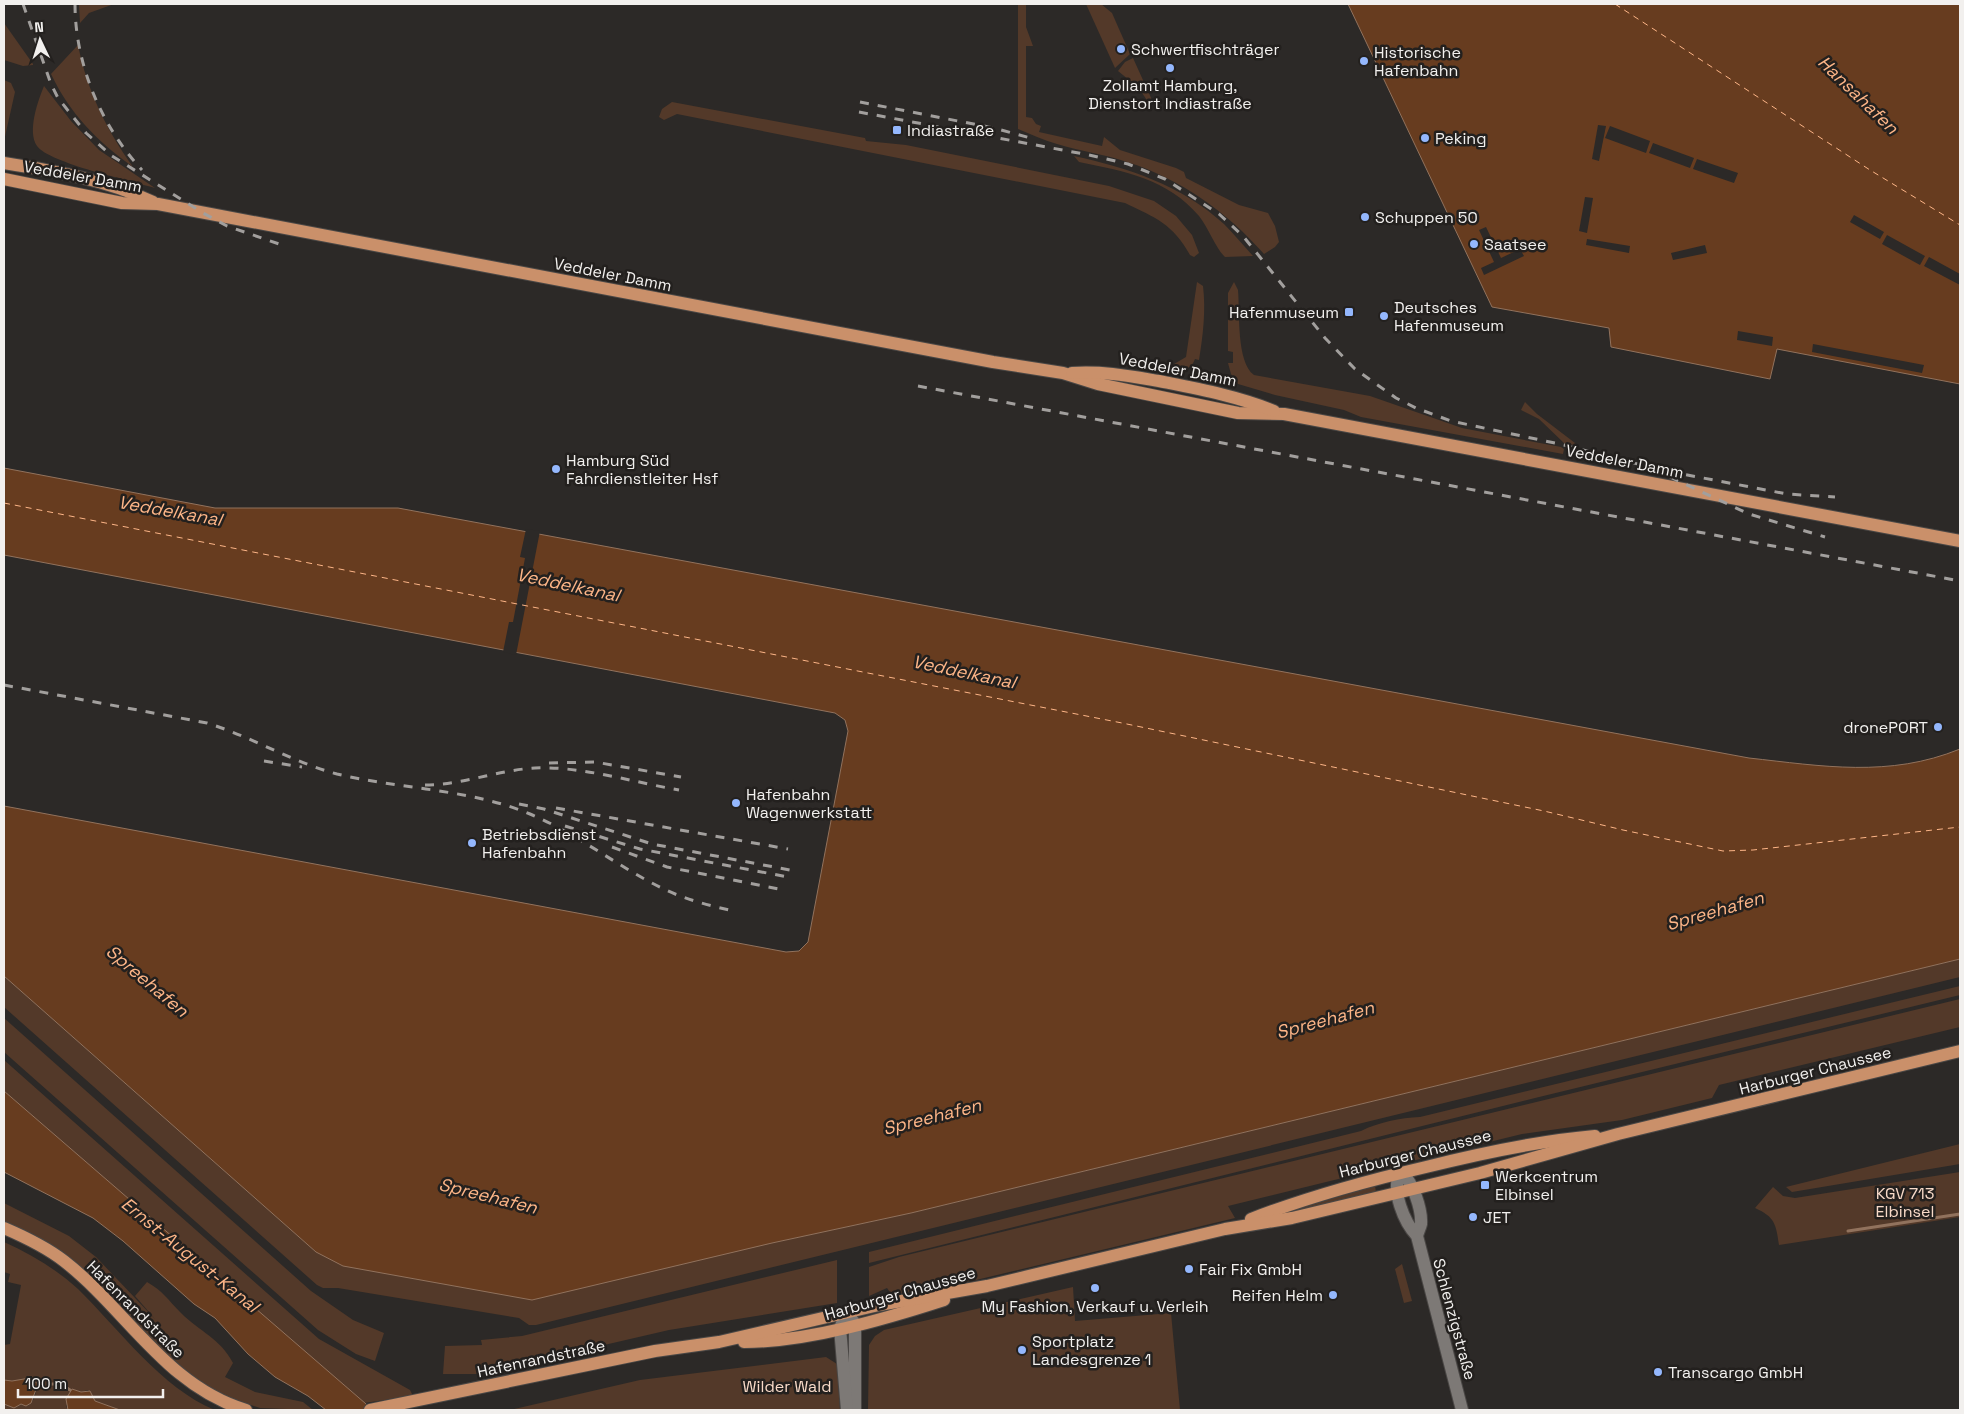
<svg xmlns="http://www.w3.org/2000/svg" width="1964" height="1414" font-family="'Space Grotesk',sans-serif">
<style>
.green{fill:#533929}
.water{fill:#673c1f;stroke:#91725d}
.pier{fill:#2c2927}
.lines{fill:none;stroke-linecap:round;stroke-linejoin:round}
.stream{stroke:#91725d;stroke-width:3}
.ferry{stroke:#fdb587;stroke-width:1;stroke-dasharray:6 5;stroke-linecap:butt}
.minor-casing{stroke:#4a4745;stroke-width:14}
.major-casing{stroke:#4a4745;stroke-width:14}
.minor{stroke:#7d7976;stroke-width:12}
.major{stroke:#ca906a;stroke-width:12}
.rail{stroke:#a29f9d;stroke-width:3;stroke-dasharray:9 9;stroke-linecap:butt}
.poi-dot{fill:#94b7fd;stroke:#23201e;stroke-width:2}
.labels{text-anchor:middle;stroke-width:5;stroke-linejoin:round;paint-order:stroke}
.poi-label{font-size:16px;fill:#f2f0ee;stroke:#23201e;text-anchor:start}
.street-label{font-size:16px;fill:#f2f0ee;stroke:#23201e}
.park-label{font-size:16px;fill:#f8dac8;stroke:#23201e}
.water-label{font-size:18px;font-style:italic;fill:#fdb587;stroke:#23201e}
</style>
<rect width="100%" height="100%" fill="#2c2927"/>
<g class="green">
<polygon points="79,4 114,4 89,13 80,23"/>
<path d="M 1018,4 L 1026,4 L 1026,27 L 1033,46 L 1026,46 L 1026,117 L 1032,118 L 1036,124 L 1041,126 L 1039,132 L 1102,146 L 1104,137 L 1120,150 L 1176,168 L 1184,172 L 1186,178 L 1239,205 L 1268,213 L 1275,226 L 1279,242 L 1275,247 L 1264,254 C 1227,212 1181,179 1127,162 C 1104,154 1080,151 1057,144 C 1043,140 1031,134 1018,129 Z"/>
<polygon points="1086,4 1101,4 1112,13 1130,54 1115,68"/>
<polygon points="4,23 33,64 33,65 23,66 4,60"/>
<path d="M 78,45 C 87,90 106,129 133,167 C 97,141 70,114 51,74 Z"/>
<polygon points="1133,58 1152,100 1148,102 1139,88 1118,71 1125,62"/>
<polygon points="4,80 11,83 15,92 4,141"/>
<path d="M 44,86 L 71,121 L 99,150 L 155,188 C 132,181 49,163 37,146 C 27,131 38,101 44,86 Z"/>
<path d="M 672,102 L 865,138 L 866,141 L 906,145 L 1109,186 L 1154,201 L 1176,216 L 1192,235 L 1199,253 L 1194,257 L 1190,255 C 1173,224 1156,218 1125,203 L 677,114 L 664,120 L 659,117 L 662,109 Z"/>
<path d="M 1074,156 C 1129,168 1181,185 1224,224 C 1234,234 1243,245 1253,256 L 1225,257 C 1216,249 1208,227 1199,216 C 1168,179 1124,171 1079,162 Z"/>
<path d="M 1197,282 L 1203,286 C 1206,311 1203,335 1199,360 L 1195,359 C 1189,376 1170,372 1155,370 L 1169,367 L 1186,357 Z"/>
<path d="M 1234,282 L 1238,290 C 1240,312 1236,362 1254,375 L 1370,396 L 1462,428 L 1561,447 L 1564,449 L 1563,454 L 1361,417 L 1344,410 L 1275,395 L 1238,384 L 1231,374 L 1228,363 L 1233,363 L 1233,352 L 1228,351 L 1228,293 Z"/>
<polygon points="1525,402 1537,414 1575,443 1576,445 1565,444 1539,419 1521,410"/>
<polygon points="1960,959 1960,977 536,1325 529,1325 519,1318 338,1288 323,1288 317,1285 4,1007 4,976 316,1252 772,1243 911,1213"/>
<path d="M 1960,986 L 1960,995 L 1535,1098 L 869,1263 L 869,1252 L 1361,1131 C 1379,1122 1400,1118 1420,1117 Z"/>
<polygon points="1960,999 1960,1027 1719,1085 1712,1098 1622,1120 1522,1134 1228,1206 1235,1218 976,1280 892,1295 887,1288 869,1296 869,1267 899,1257"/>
<polygon points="4,1018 311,1291 353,1320 384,1333 375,1361 356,1354 318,1330 4,1052"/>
<polygon points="4,1060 319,1339 410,1390 413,1396 364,1403 4,1091"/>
<polygon points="1960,1144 1960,1164 1792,1192 1786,1187"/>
<path d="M 1960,1172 L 1960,1217 L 1779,1245 C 1776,1224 1775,1217 1755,1208 L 1773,1187 L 1783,1196 L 1795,1198 Z"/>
<polygon points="1375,1186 1376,1192 1296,1212 1296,1209"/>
<path d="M 4,1203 L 69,1236 L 96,1257 L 155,1319 L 135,1296 L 147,1282 C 163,1291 168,1300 181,1313 C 200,1332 220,1338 233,1363 L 225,1377 L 255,1392 L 303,1402 L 313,1410 L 260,1408 L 222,1395 L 188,1374 L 46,1242 L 4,1221 Z"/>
<path d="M 4,1242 C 31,1254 56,1269 78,1289 C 119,1329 161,1388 215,1410 L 120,1410 L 95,1401 L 88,1390 L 81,1392 L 75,1390 L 66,1406 L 68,1410 L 4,1410 L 4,1403 L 14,1408 L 21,1404 L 27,1406 L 34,1399 L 38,1384 L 30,1378 L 12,1381 L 4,1380 L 4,1345 L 10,1344 L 21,1285 L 8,1282 L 10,1274 L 4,1272 Z"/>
<polygon points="837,1260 837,1303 669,1330 479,1374 443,1374 445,1346 482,1345 481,1340 522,1336"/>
<polygon points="1402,1264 1412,1301 1404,1303 1395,1269"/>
<polygon points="1073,1287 1075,1321 1171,1313 1180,1410 868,1410 869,1345 875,1336 884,1330"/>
<polygon points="826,1357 837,1364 840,1410 510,1410 640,1380"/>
</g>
<g class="water">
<polygon points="1348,4 1960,4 1960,384 1777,349 1770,379 1611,347 1609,328 1492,307"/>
<path d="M 4,468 L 215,508 L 398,508 L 1749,758 C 1822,766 1889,778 1960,749 L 1960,959 L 911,1213 L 772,1243 L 532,1300 L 343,1266 L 316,1252 L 4,976 L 4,806 L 786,952 L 799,951 L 808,942 L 848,731 L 845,720 L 835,713 L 4,555 Z"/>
<polygon points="4,1091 373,1410 326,1410 308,1396 275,1377 248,1354 215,1318 194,1304 123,1241 93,1218 4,1172"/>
<polygon points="30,1378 38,1384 31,1403 26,1406 21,1404 14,1408 4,1404 4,1380 12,1381"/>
<polygon points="72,1389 81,1392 90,1391 95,1401 120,1410 68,1410 66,1399"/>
</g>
<g class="pier">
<polygon points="1598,125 1606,126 1599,161 1592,159"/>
<polygon points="1610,126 1650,141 1646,153 1605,138"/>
<polygon points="1653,143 1694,158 1690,168 1649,153"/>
<polygon points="1697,159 1738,173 1734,183 1693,169"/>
<polygon points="1585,197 1593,198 1587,233 1579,231"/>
<polygon points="1854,215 1884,232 1880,239 1850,222"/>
<polygon points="1486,227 1501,258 1520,249 1524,256 1484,275 1481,268 1494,262 1479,230"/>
<polygon points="1887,235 1925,256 1920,265 1882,244"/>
<polygon points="1587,239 1630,246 1629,253 1586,245"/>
<polygon points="1705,245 1707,253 1673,260 1671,253"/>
<polygon points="1929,257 1960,274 1960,285 1924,266"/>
<polygon points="1738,331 1773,337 1772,346 1737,340"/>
<polygon points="1813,344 1924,365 1922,373 1812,352"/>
<polygon points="526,529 540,531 516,655 503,652 509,622 513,622 525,558 520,557"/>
</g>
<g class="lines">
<g class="stream">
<polyline points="1848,1231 1960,1214"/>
<polyline points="51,1384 61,1384 70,1390"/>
</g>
<g class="ferry">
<polyline points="1615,4 1870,170 1960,225"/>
<polyline points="4,503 1122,723 1544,811 1623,830 1723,851 1753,850 1960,827"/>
</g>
<g class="minor-casing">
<g id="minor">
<path d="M 1417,1236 C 1418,1232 1420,1228 1421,1224 C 1422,1211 1413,1179 1400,1173 C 1391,1191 1404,1222 1417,1236 L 1462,1410"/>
<polyline points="847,1312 855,1324 855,1410"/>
<polyline points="843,1321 840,1328 847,1410"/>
</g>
</g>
<g class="major-casing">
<g id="major">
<path d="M 4,163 C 55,171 107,180 153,202"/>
<polyline points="4,179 122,203 158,204 993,362 1063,373 1098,384 1238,413 1284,414 1960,541"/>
<path d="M 1072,373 C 1103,371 1129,376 1159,381 C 1199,389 1237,396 1274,411"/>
<path d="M 1251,1219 C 1308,1197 1366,1181 1426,1167 C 1482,1153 1537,1141 1595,1136"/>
<path d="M 4,1228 C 25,1237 46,1247 64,1261 C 127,1310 166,1386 246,1410"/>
<path d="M 744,1342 C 807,1342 885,1319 944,1300"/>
<polyline points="370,1410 655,1351 719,1342 879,1305 987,1286 1225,1229 1292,1218 1480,1173 1618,1134 1960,1051"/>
</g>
</g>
<use href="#minor" class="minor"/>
<use href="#major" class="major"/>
<g class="rail">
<polyline points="23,4 51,84 58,98 86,133 112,156 203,213 227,226 282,245"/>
<path d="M 75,4 C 75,64 101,126 142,170"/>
<polyline points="860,102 994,128 1034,139"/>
<polyline points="859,112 1089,155 1128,164 1165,179 1219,214 1243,236 1325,338 1355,369 1396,398 1416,408 1451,421 1564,445 1661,470 1787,494 1835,497"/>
<polyline points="918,386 1960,581"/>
<polyline points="1670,477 1749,514 1825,537"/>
<path d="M 4,685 L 207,723 C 252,737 292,762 337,774 C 399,789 471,789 530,814 C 578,834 619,868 666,890 C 687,900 711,906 734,911"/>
<polyline points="264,761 302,767"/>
<polyline points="549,763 595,762 681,777"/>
<path d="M 425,785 C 462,785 498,770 535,768 C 582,766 632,782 679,790"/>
<polyline points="519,804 544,809 652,844 790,870"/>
<polyline points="556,808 788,849"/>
<polyline points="565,826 640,849 788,877"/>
<polyline points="612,847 667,867 784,890"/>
</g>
</g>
<g class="poi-dot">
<circle cx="1121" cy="49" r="5"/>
<circle cx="1364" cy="61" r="5"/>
<circle cx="1170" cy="68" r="5"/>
<rect x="892" y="125" width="10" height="10" rx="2.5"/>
<circle cx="1425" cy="138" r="5"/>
<circle cx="1365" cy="217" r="5"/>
<circle cx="1474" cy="244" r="5"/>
<rect x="1344" y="307" width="10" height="10" rx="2.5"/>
<circle cx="1384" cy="316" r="5"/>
<circle cx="556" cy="469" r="5"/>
<circle cx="1938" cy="727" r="5"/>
<circle cx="736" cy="803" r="5"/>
<circle cx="472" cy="843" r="5"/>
<rect x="1480" y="1180" width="10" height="10" rx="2.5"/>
<circle cx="1473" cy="1217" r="5"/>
<circle cx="1189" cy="1269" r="5"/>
<circle cx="1095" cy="1288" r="5"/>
<circle cx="1333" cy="1295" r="5"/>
<circle cx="1022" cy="1350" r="5"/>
<circle cx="1658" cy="1372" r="5"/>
</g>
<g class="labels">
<g class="poi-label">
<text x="1131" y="55">Schwertfischträger</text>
<text x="1374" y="58">Historische<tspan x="1374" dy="18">Hafenbahn</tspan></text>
<text x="1170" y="91" text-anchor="middle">Zollamt Hamburg,<tspan x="1170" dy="18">Dienstort Indiastraße</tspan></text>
<text x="907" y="136">Indiastraße</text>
<text x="1435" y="144">Peking</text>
<text x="1375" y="223">Schuppen 50</text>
<text x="1484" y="250">Saatsee</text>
<text x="1394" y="313">Deutsches<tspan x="1394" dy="18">Hafenmuseum</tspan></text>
<text x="1339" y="318" text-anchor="end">Hafenmuseum</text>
<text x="566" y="466">Hamburg Süd<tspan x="566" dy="18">Fahrdienstleiter Hsf</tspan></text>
<text x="1928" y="733" text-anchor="end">dronePORT</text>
<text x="746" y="800">Hafenbahn<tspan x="746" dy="18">Wagenwerkstatt</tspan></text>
<text x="482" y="840">Betriebsdienst<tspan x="482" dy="18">Hafenbahn</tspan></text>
<text x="1495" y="1182">Werkcentrum<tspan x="1495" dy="18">Elbinsel</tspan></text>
<text x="1483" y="1223">JET</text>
<text x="1199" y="1275">Fair Fix GmbH</text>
<text x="1323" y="1301" text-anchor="end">Reifen Helm</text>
<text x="1095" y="1312" text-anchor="middle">My Fashion, Verkauf u. Verleih</text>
<text x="1032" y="1347">Sportplatz<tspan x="1032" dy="18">Landesgrenze 1</tspan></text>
<text x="1668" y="1378">Transcargo GmbH</text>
</g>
<g class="street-label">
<text transform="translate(83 176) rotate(10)" y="6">Veddeler Damm</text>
<text transform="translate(613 274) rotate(11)" y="6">Veddeler Damm</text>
<text transform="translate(1178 369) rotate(11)" y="6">Veddeler Damm</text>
<text transform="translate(1625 461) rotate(11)" y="6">Veddeler Damm</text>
<text transform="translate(1815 1070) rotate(-14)" y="6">Harburger Chaussee</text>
<text transform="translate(1415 1153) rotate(-14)" y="6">Harburger Chaussee</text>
<text transform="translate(900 1293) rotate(-16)" y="6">Harburger Chaussee</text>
<text transform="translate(136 1309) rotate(45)" y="6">Hafenrandstraße</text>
<text transform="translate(1455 1319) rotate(75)" y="6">Schlenzigstraße</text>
<text transform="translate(541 1358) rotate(-12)" y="6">Hafenrandstraße</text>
</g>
<g class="park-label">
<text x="1905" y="1199">KGV 713<tspan x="1905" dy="18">Elbinsel</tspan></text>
<text x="787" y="1392">Wilder Wald</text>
</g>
<g class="water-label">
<text transform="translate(1858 95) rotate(44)" y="6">Hansahafen</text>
<text transform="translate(170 511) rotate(10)" y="6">Veddelkanal</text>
<text transform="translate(568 585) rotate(12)" y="6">Veddelkanal</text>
<text transform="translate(964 672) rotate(12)" y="6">Veddelkanal</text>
<text transform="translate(1715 911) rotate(-16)" y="6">Spreehafen</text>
<text transform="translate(147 981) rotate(40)" y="6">Spreehafen</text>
<text transform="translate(1325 1020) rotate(-15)" y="6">Spreehafen</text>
<text transform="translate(932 1117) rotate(-14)" y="6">Spreehafen</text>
<text transform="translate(488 1196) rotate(14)" y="6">Spreehafen</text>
<text transform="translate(190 1255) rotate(39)" y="6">Ernst-August-Kanal</text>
</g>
</g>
<rect width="1964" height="1414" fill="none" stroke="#f2f0ee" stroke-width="10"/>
<g transform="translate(40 40) rotate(356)" stroke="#23201e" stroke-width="4" paint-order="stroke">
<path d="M0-4L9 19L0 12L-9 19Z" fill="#f2f0ee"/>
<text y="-8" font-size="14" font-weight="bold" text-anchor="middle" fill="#f2f0ee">N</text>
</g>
<path d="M18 1389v8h145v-8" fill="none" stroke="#f2f0ee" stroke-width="2.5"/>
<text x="25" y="1389" font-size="15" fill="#f2f0ee" stroke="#23201e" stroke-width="4" paint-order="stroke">100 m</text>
</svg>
